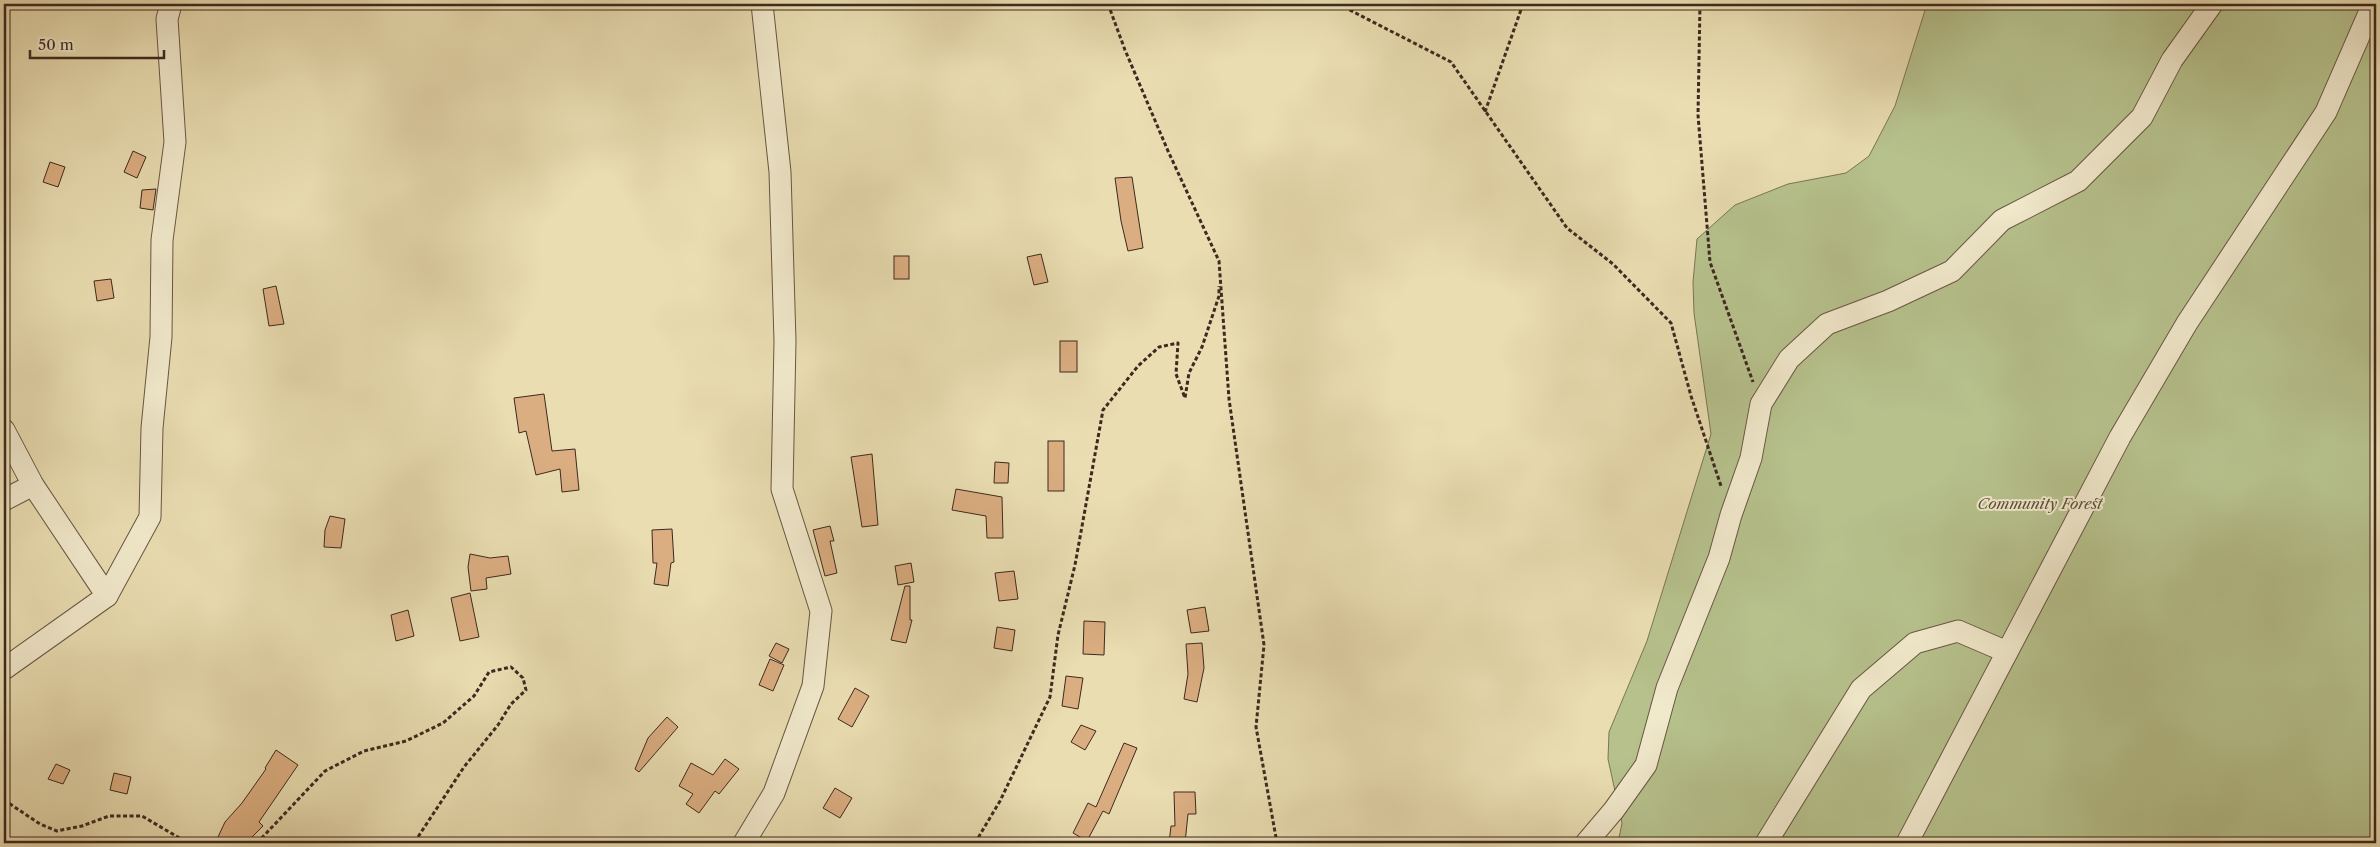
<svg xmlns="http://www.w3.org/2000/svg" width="2380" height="847" font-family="'Libre Caslon Text',serif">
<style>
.green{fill:#b6c18c;stroke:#7a7556}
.building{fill:#dbae81;stroke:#3e2920}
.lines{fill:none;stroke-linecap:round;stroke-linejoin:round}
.minor-casing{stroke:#695644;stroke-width:23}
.path{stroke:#3e2920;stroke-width:3;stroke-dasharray:4 2.5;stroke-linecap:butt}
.minor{stroke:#f1e9cc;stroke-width:21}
.labels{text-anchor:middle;stroke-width:4;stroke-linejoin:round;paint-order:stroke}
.park-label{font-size:15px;font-style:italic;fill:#5c4f3b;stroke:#f1e9cc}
</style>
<rect width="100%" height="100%" fill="#e9ddb1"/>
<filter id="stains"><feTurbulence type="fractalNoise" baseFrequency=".004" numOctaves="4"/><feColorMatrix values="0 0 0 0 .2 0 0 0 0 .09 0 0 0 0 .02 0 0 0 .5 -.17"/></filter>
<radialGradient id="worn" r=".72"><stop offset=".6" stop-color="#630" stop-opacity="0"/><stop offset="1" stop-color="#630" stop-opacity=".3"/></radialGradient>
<polygon class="green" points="1927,4 2376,4 2376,843 1618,843 1622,823 1608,759 1609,732 1647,641 1711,434 1694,313 1693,282 1697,239 1735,205 1788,184 1846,173 1869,156 1895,106"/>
<g class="building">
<polygon points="133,151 146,157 137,178 124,172"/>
<polygon points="50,162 65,167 58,187 43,182"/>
<polygon points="1132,177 1143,248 1128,251 1121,221 1115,178"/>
<polygon points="156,189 153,210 140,208 142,190"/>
<polygon points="1041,254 1048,282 1034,285 1027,257"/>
<rect x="894" y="256" width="15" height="23"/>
<polygon points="111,279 114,298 97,301 94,281"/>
<polygon points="276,286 284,324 269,326 263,289"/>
<rect x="1060" y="341" width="17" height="31"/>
<polygon points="544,394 552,451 575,449 579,490 562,492 560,469 536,475 526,431 519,433 514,398"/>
<rect x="1048" y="441" width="16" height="50"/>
<polygon points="872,454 878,525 862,527 851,457"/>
<polygon points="995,462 1009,463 1008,483 994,483"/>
<polygon points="956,489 1002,497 1003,538 987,538 986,516 952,510"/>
<polygon points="330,516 345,519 341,548 324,547 325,530"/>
<polygon points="830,526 834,541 830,541 837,573 825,576 813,530"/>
<polygon points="672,529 674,562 671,563 668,586 654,584 657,563 653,563 652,530"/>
<polygon points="470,554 490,558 508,556 511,574 486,578 487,589 471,591 468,567"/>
<polygon points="911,563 914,582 898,585 895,566"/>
<polygon points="1014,571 1018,599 999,601 995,573"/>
<polygon points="905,586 910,586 910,620 912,620 906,643 891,640"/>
<polygon points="470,593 479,637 460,641 451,598"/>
<polygon points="1205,607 1209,631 1191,633 1187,610"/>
<polygon points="408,610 414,636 396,641 391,615"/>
<polygon points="1084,621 1105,622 1104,655 1083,654"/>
<polygon points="997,627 1015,630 1012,651 994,648"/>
<polygon points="776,643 789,649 782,663 769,656"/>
<polygon points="1202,643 1204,668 1197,702 1184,699 1188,674 1186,644"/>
<polygon points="770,659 784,665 773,691 759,685"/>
<polygon points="1066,676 1083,678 1078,709 1062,706"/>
<polygon points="855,688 869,696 852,727 838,719"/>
<polygon points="667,717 678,727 639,772 635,769 648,738"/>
<polygon points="1081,725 1096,731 1085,750 1071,742"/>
<polygon points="1124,743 1137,748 1109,814 1103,811 1087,841 1073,833 1088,803 1096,807"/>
<polygon points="276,750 298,765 259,822 263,826 246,843 225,843 218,837 225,822 242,803 266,769 265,768"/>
<polygon points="725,759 739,769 719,794 715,791 699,813 686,804 693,794 679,786 691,763 713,775"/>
<polygon points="56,764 70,770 63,784 48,779"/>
<polygon points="114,773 131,777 127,794 110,790"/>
<polygon points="835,788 852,798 840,818 823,808"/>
<polygon points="1174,792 1195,792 1196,814 1188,814 1185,843 1169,843 1171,826 1175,826"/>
</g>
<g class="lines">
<g class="minor-casing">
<g id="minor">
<polyline points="4,430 33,485 107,596"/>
<polyline points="4,500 33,485"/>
<polyline points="4,669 107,596 150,517 152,428 161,337 162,240 175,142 167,19 171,4"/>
<polyline points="744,843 774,793 813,686 821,611 782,489 785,341 780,172 762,4"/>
<polyline points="1586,843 1614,810 1646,765 1667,688 1719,558 1731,515 1751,458 1761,404 1789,359 1827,324 1888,301 1952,271 2002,220 2078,181 2142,117 2172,60 2212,4"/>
<polyline points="1766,843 1861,689 1915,643 1958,631 2007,652"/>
<polyline points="1907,843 2120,437 2187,323 2326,112 2373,4"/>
</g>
</g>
<g class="path">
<polyline points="1108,4 1125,50 1168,151 1219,261 1229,399 1264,645 1256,727 1277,843"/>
<polyline points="1338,4 1451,62 1567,228 1613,264 1671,323 1691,396 1721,486"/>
<polyline points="1700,4 1698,115 1710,262 1753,382"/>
<polyline points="1485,112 1523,4"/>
<polyline points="4,800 40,824 57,831 82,826 109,816 142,816 188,843"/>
<polyline points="257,843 325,771 364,751 406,741 443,723 474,696 489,672 511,667 523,678 526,690 511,704 498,725 464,767 414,843"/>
<polyline points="975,843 1000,801 1050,697 1058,635 1075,565 1103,410 1138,366 1159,347 1178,343 1176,374 1185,398 1189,373 1202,347 1219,296 1219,286"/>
</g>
<use href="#minor" class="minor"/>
</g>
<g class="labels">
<g class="park-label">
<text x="2040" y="509">Community Forest</text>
</g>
</g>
<rect width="2380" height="847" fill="none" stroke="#e9ddb1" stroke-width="20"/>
<rect x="5" y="5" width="2370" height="837" fill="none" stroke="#3e2920" stroke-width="2.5"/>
<rect x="10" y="10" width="2360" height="827" fill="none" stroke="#3e2920"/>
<path d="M30 50v8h134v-8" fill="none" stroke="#3e2920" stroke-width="2.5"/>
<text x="38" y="50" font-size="15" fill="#3e2920" stroke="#f1e9cc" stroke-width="4" paint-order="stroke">50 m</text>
<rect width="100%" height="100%" filter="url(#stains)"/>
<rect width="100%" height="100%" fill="url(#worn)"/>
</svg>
